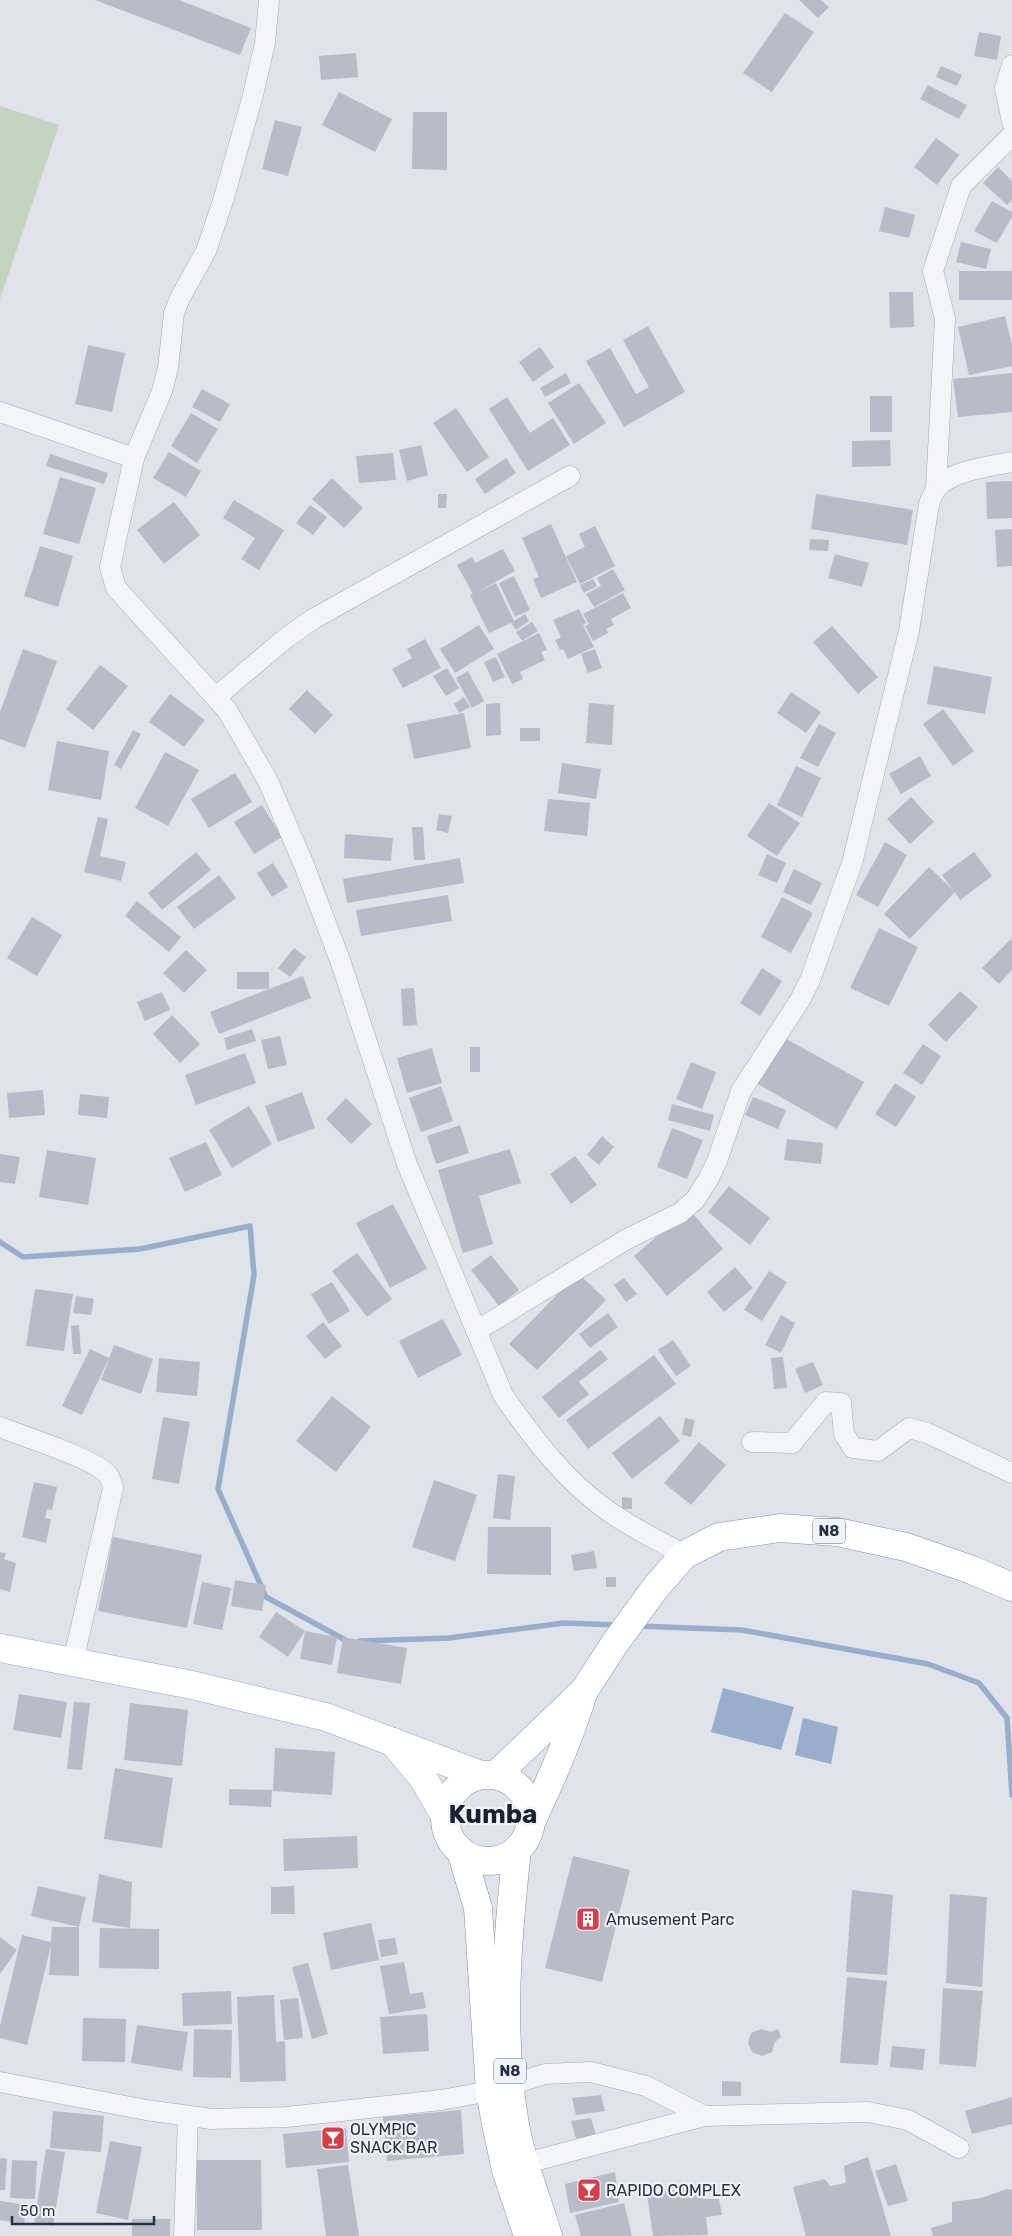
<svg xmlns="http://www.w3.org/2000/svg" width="1012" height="2236" font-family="Rubik,sans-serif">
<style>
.green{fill:#c4d4c1}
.water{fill:#99aecc}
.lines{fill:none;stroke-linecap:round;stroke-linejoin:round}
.stream{stroke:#99aecc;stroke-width:5.5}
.building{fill:#b7bcc8}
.minor-casing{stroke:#a5aab5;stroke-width:21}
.primary-casing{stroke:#9fa7b6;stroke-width:29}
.trunk-casing{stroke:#878fa2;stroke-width:29}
.minor{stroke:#f3f5f8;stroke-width:20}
.primary{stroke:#fff;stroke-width:28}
.trunk{stroke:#fff;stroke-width:28}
.labels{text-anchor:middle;stroke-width:4.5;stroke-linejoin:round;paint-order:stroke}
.shield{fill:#f0f3f7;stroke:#646a79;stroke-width:1}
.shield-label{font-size:15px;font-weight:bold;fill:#283043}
.poi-label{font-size:16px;fill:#283043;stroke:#f0f3f7;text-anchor:start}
.town-label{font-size:26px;font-weight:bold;fill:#1a2133;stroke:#f0f3f7}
</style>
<rect width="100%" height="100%" fill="#e0e3ea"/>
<polygon class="green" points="0,106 59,125 0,299"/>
<g class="water">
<polygon points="723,1688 794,1707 781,1750 711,1732"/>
<polygon points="803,1718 838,1727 831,1764 795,1755"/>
</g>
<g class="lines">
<g class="stream">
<polyline points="0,1242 23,1257 140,1249 250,1226 254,1275 218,1489 266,1597 349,1642"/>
<polyline points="637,1626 742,1630 928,1664 979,1683 1007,1718 1012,1795"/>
<polyline points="360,1641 449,1638 564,1623 618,1625"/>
</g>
</g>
<g class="building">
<polygon points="95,0 179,0 251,28 240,55"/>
<polygon points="799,0 821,0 829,7 818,18"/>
<polygon points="785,13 814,32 772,92 743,73"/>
<polygon points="979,32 1001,36 997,60 974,56"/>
<polygon points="356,53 358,77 321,80 319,56"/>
<polygon points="941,66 962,75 957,86 936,77"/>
<polygon points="928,85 967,105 959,119 920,99"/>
<polygon points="339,92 392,119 375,152 322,125"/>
<polygon points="413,112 447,112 447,170 412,169"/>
<polygon points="275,120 302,127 288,176 262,169"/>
<polygon points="936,138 959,155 937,185 914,167"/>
<polygon points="998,167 1012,181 1012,200 1007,205 983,183"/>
<polygon points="992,201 1012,212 1012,217 997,243 974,231"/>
<polygon points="885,207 915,215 909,238 879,231"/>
<polygon points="961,242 991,249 986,269 956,262"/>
<rect x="959" y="271" width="53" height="29"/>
<polygon points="889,292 913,292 914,327 890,328"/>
<polygon points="1005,316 1012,345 1012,366 969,375 958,327"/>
<polygon points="648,326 685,392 624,427 586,361 610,348 636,394 649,387 623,340"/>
<polygon points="88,345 125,353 112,412 75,404"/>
<polygon points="540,347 554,367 533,382 519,362"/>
<polygon points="566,373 571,383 545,397 540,388"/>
<polygon points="1012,373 1012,412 958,417 953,379"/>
<polygon points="579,383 606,423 574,444 548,403"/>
<polygon points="202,389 230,404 220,422 192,407"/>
<rect x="870" y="396" width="22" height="36"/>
<polygon points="507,397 530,433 553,418 570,445 528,471 489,409"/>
<polygon points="456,408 489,457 467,472 433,423"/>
<polygon points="191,413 218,429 197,463 171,446"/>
<polygon points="890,440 891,466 852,467 852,441"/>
<polygon points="421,445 428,475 407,481 399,450"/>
<polygon points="169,452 201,471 186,497 153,478"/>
<polygon points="393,453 396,480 359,483 356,456"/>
<polygon points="50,454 108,473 104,484 46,466"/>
<polygon points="506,458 516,473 485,494 475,479"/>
<polygon points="60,477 96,488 79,544 43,534"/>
<polygon points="332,478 363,508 344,528 312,499"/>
<polygon points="1012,481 1012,518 987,519 986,482"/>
<polygon points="438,494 447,494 446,508 438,508"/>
<polygon points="816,494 913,510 907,545 811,529"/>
<polygon points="234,500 284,530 259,570 241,559 255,538 223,518"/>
<polygon points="174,502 200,535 164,564 137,530"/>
<polygon points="310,505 327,517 313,535 296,523"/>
<polygon points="551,524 577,582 541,598 533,579 539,577 522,538"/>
<polygon points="595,526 615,566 580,584 566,556 585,547 579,534"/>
<polygon points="1012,529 1012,566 997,567 995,530"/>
<polygon points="810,539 829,540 828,551 809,550"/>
<polygon points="40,546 73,556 58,607 24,596"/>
<polygon points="503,549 515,571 477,592 496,583 514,621 525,614 529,621 516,630 511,623 489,633 470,595 473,594 457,565 472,557 475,563"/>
<polygon points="835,554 869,563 862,587 828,578"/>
<polygon points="613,569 625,590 594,607 586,594 601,586 597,578"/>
<polygon points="514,576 530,610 515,617 499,583"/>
<polygon points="593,579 597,586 584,593 580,585"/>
<polygon points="623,593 631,608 611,619 614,625 606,629 608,633 593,641 585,626 589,624 583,614"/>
<polygon points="579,609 586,623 583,625 594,647 568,659 563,649 560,650 555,640 561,637 553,620"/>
<polygon points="532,622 538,631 522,641 516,632"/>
<polygon points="479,625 494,649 455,673 440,649"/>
<polygon points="832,626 878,677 858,694 813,642"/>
<polygon points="539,633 547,650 541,652 545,660 520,672 523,679 512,684 497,654"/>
<polygon points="425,639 441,668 403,688 392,669 412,658 407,649"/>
<polygon points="23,649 57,661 25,748 0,739 0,712"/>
<polygon points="595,649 602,668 588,673 581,654"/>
<polygon points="496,657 505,677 493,682 484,662"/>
<polygon points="100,665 128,686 93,730 66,709"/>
<polygon points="934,666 992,677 985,714 927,704"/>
<polygon points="447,668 459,688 446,696 433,676"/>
<polygon points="468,671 484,701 472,708 456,678"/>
<polygon points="307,690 333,715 315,734 289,709"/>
<polygon points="791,692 821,712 806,733 777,713"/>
<polygon points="170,694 205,720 184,747 149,722"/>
<polygon points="464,697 470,707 459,713 454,704"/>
<polygon points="500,703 501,735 486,736 486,704"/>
<polygon points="589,703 614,705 612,745 586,743"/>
<polygon points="943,709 974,751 953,766 923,724"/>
<polygon points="464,713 471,748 414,759 407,724"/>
<polygon points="819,724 836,733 818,767 800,758"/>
<rect x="520" y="728" width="20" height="13"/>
<polygon points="133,730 141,734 121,769 114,765"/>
<polygon points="57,741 109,751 101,800 48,790"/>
<polygon points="165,752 199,770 168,826 135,808"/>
<polygon points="920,756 931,776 901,794 889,774"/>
<polygon points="562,763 601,769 596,799 558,793"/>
<polygon points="796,766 821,778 802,817 777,805"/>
<polygon points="235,773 252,802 209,828 191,799"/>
<polygon points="911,797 934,822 910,844 887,819"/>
<polygon points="548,799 590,803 587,836 544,831"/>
<polygon points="769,803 800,823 777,856 747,836"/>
<polygon points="262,805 282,837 254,854 234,822"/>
<polygon points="439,814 452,816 448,833 436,830"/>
<polygon points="98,817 108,819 100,856 126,862 121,881 84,872"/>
<polygon points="412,827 423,827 425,860 414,860"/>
<polygon points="345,834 393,838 391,861 344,858"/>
<polygon points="885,842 907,855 878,907 856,895"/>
<polygon points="196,852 211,870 162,910 148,893"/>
<polygon points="974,852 992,876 960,900 955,892 910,939 884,914 929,867 953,890 942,875"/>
<polygon points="767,854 786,863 777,883 758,875"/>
<polygon points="460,858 464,883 347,903 343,879"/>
<polygon points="273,863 288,887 272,897 257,873"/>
<polygon points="794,869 822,883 811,905 783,892"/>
<polygon points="219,875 236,898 194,929 177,907"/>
<polygon points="448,895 452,921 361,936 356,910"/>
<polygon points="782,897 813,913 791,953 761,937"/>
<polygon points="137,901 181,937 169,952 125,916"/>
<polygon points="32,917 62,935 37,976 7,958"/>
<polygon points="879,928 918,947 889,1006 850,988"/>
<polygon points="1012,938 1012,970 999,984 982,968"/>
<polygon points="294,948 306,957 290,977 278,968"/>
<polygon points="186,950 207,970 184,993 163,973"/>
<polygon points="762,968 782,981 760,1016 740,1003"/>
<polygon points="237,972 269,972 269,989 303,976 311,998 219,1034 210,1012 269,989 237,989"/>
<polygon points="414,988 417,1025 403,1026 401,989"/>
<polygon points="960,991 978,1007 946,1042 928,1025"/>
<polygon points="162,992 170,1010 145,1021 137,1002"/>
<polygon points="172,1015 200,1044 180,1063 153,1034"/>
<polygon points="252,1029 256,1041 227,1050 224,1038"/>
<polygon points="280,1036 287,1065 268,1069 261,1040"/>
<polygon points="781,1036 864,1082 837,1129 754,1082"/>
<polygon points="923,1044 941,1056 922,1085 903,1073"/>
<rect x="470" y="1047" width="10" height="25"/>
<polygon points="432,1048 442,1083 407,1093 397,1058"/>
<polygon points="245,1053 256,1083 196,1105 185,1075"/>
<polygon points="691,1062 716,1072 702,1109 676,1099"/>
<polygon points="895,1083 916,1097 896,1127 875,1114"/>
<polygon points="441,1086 453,1121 421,1132 409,1098"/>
<polygon points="43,1090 45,1115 9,1118 7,1093"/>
<polygon points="302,1092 315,1128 278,1142 265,1106"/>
<polygon points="80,1094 109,1097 107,1118 78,1115"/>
<polygon points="753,1097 786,1110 778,1129 745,1115"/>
<polygon points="346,1098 372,1124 351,1144 326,1119"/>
<polygon points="672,1104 714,1115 710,1131 668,1120"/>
<polygon points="249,1106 272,1144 232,1168 209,1130"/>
<polygon points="460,1125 469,1153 436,1164 427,1136"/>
<polygon points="672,1128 703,1140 687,1179 657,1167"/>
<polygon points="602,1136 614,1147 599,1165 587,1155"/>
<polygon points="787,1139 823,1143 821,1164 784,1160"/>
<polygon points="206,1142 222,1175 185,1192 169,1158"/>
<polygon points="510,1149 521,1183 479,1196 493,1244 463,1253 438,1170"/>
<polygon points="47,1150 96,1158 88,1205 39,1197"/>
<polygon points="0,1154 20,1157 15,1184 0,1182"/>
<polygon points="575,1156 597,1185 571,1204 550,1174"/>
<polygon points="729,1186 770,1218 750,1245 708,1212"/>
<polygon points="393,1204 427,1269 390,1288 356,1223"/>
<polygon points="689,1209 723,1249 667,1296 634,1256"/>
<polygon points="357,1253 392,1299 367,1317 332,1271"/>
<polygon points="491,1255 519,1290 499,1306 471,1270"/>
<polygon points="735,1267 753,1288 724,1312 707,1292"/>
<polygon points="769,1271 787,1282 762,1321 744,1310"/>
<polygon points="578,1273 606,1300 537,1370 509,1344"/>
<polygon points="624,1278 637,1294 626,1302 614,1285"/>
<polygon points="332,1282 350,1311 329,1324 311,1294"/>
<polygon points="35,1289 73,1294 64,1351 26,1346"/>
<polygon points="76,1296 94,1299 91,1315 73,1313"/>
<polygon points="608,1313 618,1327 590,1348 579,1334"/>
<polygon points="781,1315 795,1323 781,1353 765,1345"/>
<polygon points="443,1319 462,1355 418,1378 399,1341"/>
<polygon points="323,1322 342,1346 325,1359 306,1336"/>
<polygon points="79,1325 81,1354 73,1354 71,1326"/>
<polygon points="673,1340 691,1366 676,1376 658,1350"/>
<polygon points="114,1345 153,1359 141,1394 101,1380"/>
<polygon points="90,1349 109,1358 82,1415 62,1406"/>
<polygon points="600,1350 608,1359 579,1382 589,1394 559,1418 542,1397"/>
<polygon points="654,1355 676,1384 588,1449 566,1420"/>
<polygon points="783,1357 787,1388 774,1389 771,1358"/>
<polygon points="159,1358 200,1362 197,1396 156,1392"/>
<polygon points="813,1362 823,1385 805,1393 795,1369"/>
<polygon points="332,1396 371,1427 336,1472 296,1441"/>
<polygon points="660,1416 680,1441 632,1479 612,1453"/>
<polygon points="163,1417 190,1422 179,1484 152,1479"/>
<polygon points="685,1418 695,1420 691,1437 682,1435"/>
<polygon points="699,1442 726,1465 691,1505 664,1483"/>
<polygon points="498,1474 515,1476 510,1520 493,1518"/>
<polygon points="434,1480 477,1495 455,1561 412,1547"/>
<polygon points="34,1482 57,1487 52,1510 47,1509 45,1518 51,1519 46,1543 22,1537"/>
<polygon points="622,1497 632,1498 632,1509 622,1509"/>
<polygon points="488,1527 551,1527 551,1575 487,1574"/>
<polygon points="113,1537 202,1555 187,1628 98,1611"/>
<polygon points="594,1551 597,1568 574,1571 571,1555"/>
<polygon points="0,1552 6,1553 4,1559 16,1563 10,1592 0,1589"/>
<rect x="606" y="1577" width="10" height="10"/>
<polygon points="235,1580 266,1585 262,1611 231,1606"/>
<polygon points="202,1582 231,1588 222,1630 193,1624"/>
<polygon points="276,1612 305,1631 288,1657 259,1637"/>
<polygon points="305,1631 337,1637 332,1665 300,1659"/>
<polygon points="343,1637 407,1648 401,1684 337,1673"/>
<polygon points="19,1694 67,1702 61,1738 13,1730"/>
<polygon points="74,1702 90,1703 82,1770 67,1769"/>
<polygon points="130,1703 188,1710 182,1766 124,1760"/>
<polygon points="275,1748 335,1752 332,1795 273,1791"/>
<polygon points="115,1768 173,1778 162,1848 104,1839"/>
<polygon points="229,1789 272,1790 271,1807 229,1805"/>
<polygon points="357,1836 358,1868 284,1871 283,1839"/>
<polygon points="573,1856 630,1870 602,1982 545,1968"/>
<polygon points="99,1874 132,1882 130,1928 92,1922"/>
<polygon points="38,1886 86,1897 79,1927 79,1976 49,1975 51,1945 27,2045 0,2038 0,2026 22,1935 51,1942 52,1927 79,1927 31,1916"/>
<polygon points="294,1886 295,1914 271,1914 271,1887"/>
<polygon points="852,1890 893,1895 887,1975 846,1972"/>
<polygon points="950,1894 987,1897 982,1987 946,1983"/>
<polygon points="371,1923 379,1960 331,1970 323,1933"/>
<polygon points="100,1928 159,1929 159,1969 99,1968"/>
<polygon points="0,1937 17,1950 0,1974"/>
<polygon points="395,1938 398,1954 381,1957 378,1940"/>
<polygon points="404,1962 410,1994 423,1992 426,2008 389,2014 380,1966"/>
<polygon points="308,1963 328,2034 312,2039 292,1967"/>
<polygon points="847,1977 887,1981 878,2065 840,2063"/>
<polygon points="943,1988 983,1991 976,2067 939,2064"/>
<polygon points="231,1991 232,2024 183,2026 182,1993"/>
<polygon points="274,1995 276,2042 285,2041 286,2081 240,2082 237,1997"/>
<polygon points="298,1998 303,2038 284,2040 280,2000"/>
<polygon points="427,2014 429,2051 383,2054 380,2017"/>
<polygon points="83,2018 126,2019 125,2062 82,2061"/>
<polygon points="137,2025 188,2032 182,2071 131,2063"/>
<polygon points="194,2029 232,2030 231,2078 193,2077"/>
<polygon points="761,2029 771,2032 778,2029 781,2037 775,2042 772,2052 762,2056 752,2052 748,2043 751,2033"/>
<polygon points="892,2046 925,2049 923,2070 890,2067"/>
<polygon points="722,2081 741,2082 741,2096 722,2096"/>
<polygon points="601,2095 605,2111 576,2115 572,2098"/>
<polygon points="1012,2097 1012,2124 972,2134 965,2111"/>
<polygon points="461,2110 464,2154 387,2161 383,2117"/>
<polygon points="53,2111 104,2116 101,2152 50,2148"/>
<polygon points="591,2118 597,2139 577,2142 571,2121"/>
<polygon points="346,2128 349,2162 286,2168 283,2134"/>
<polygon points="110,2141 142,2147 128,2220 96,2213"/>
<polygon points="46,2149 65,2152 53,2226 34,2223"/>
<polygon points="868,2157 891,2236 806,2236 793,2187 825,2179 830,2186 846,2183 844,2166"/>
<polygon points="0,2158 7,2159 5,2190 0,2190"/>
<polygon points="12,2160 37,2161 35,2199 10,2198"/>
<polygon points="196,2160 261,2160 262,2230 197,2230"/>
<polygon points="896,2164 908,2201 888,2206 875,2171"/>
<polygon points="348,2165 359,2236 326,2236 317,2169"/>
<polygon points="615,2172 619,2202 570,2213 565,2184"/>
<polygon points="701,2185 703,2199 719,2199 722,2215 706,2217 708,2235 653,2236 647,2194"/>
<polygon points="1007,2189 1012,2190 1012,2236 933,2236 931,2228 952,2222 952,2202 981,2198"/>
<polygon points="0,2201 27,2205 24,2224 0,2220"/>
<polygon points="624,2203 632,2236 581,2236 575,2215"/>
<rect x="132" y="2219" width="38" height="17"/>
</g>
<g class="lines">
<g class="minor-casing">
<g id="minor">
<polyline points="1012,65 1005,88 1012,122"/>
<path d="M 0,412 L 134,458 L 110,567 L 116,588 L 227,710 L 268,781 L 304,865 L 341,963 L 407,1164 L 503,1395 C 533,1439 567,1483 611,1513 C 634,1529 660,1541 684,1555"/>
<polyline points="134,458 162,391 168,368 174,313 180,298 206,251 223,201 253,95 265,43 269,0"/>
<polyline points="936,488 945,319 933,271 961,186 1012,135"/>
<polyline points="216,697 286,638 313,619 570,476"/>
<path d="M 476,1331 L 627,1239 L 680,1213 L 695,1200 L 709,1178 L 717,1161 L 741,1091 L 800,1000 L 810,980 L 852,863 L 909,631 L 929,504 C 931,499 933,494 936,489 C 949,471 991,466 1012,462"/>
<path d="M 0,1427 C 27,1438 83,1455 104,1471 C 110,1476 112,1481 113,1488 L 73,1662"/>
<polyline points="752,1442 792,1443 826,1402 841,1403 844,1434 853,1448 878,1451 909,1428 927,1433 1012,1473"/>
<polyline points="0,2082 146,2110 212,2119 287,2117 441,2100 490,2091 545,2074 591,2072 646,2086 704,2116"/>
<polyline points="526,2163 704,2116 868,2112 908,2120 959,2148"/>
<polyline points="184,2236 188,2116"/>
</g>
</g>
<g class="primary-casing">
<g id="primary">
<polyline points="0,1648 192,1685 326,1717 481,1775"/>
<polyline points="393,1742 423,1778 445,1816"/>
</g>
</g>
<g class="trunk-casing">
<g id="trunk">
<polyline points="496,1775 584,1691 615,1643 656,1587 684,1555 719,1537 780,1528 837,1532 906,1547 972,1570 1012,1587"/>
<circle cx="488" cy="1818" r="43"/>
<path d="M 532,1820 C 552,1778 570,1737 583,1693"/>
<path d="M 517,1850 C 507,1939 500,2030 514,2119 C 520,2157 537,2199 548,2236"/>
<polyline points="461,1851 478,1908 490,2091 496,2124 506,2170 528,2236"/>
</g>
</g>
<use href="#minor" class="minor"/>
<use href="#primary" class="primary"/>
<use href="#trunk" class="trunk"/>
</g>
<defs>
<g id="building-square" transform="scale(1.25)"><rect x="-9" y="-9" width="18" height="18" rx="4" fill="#d63e4b" stroke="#f0f3f7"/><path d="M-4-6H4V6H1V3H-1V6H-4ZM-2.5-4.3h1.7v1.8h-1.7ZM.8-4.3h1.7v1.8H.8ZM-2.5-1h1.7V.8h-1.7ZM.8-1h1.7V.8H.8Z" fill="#fff"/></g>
<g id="bar-square" transform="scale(1.25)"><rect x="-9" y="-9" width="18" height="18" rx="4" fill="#d63e4b" stroke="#f0f3f7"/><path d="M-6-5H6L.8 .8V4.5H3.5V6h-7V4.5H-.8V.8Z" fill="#fff"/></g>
</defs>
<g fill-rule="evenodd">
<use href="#building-square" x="588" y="1919"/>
<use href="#bar-square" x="333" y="2138"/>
<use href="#bar-square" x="589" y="2190"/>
</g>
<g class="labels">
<g class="shield">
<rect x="813" y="1518.5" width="32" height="25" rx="4"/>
<rect x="494" y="2058.5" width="32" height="25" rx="4"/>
</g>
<g class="shield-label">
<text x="829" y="1536">N8</text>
<text x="510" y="2076">N8</text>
</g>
<g class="poi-label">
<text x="606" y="1925">Amusement Parc</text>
<text x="350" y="2135">OLYMPIC<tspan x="350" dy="18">SNACK BAR</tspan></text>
<text x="606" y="2196">RAPIDO COMPLEX</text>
</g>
<g class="town-label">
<text x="493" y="1823">Kumba</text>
</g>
</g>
<path d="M12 2216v8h142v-8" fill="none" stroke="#283043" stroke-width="2.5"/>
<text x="20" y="2216" font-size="15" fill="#283043" stroke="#f0f3f7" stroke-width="4" paint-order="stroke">50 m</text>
</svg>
